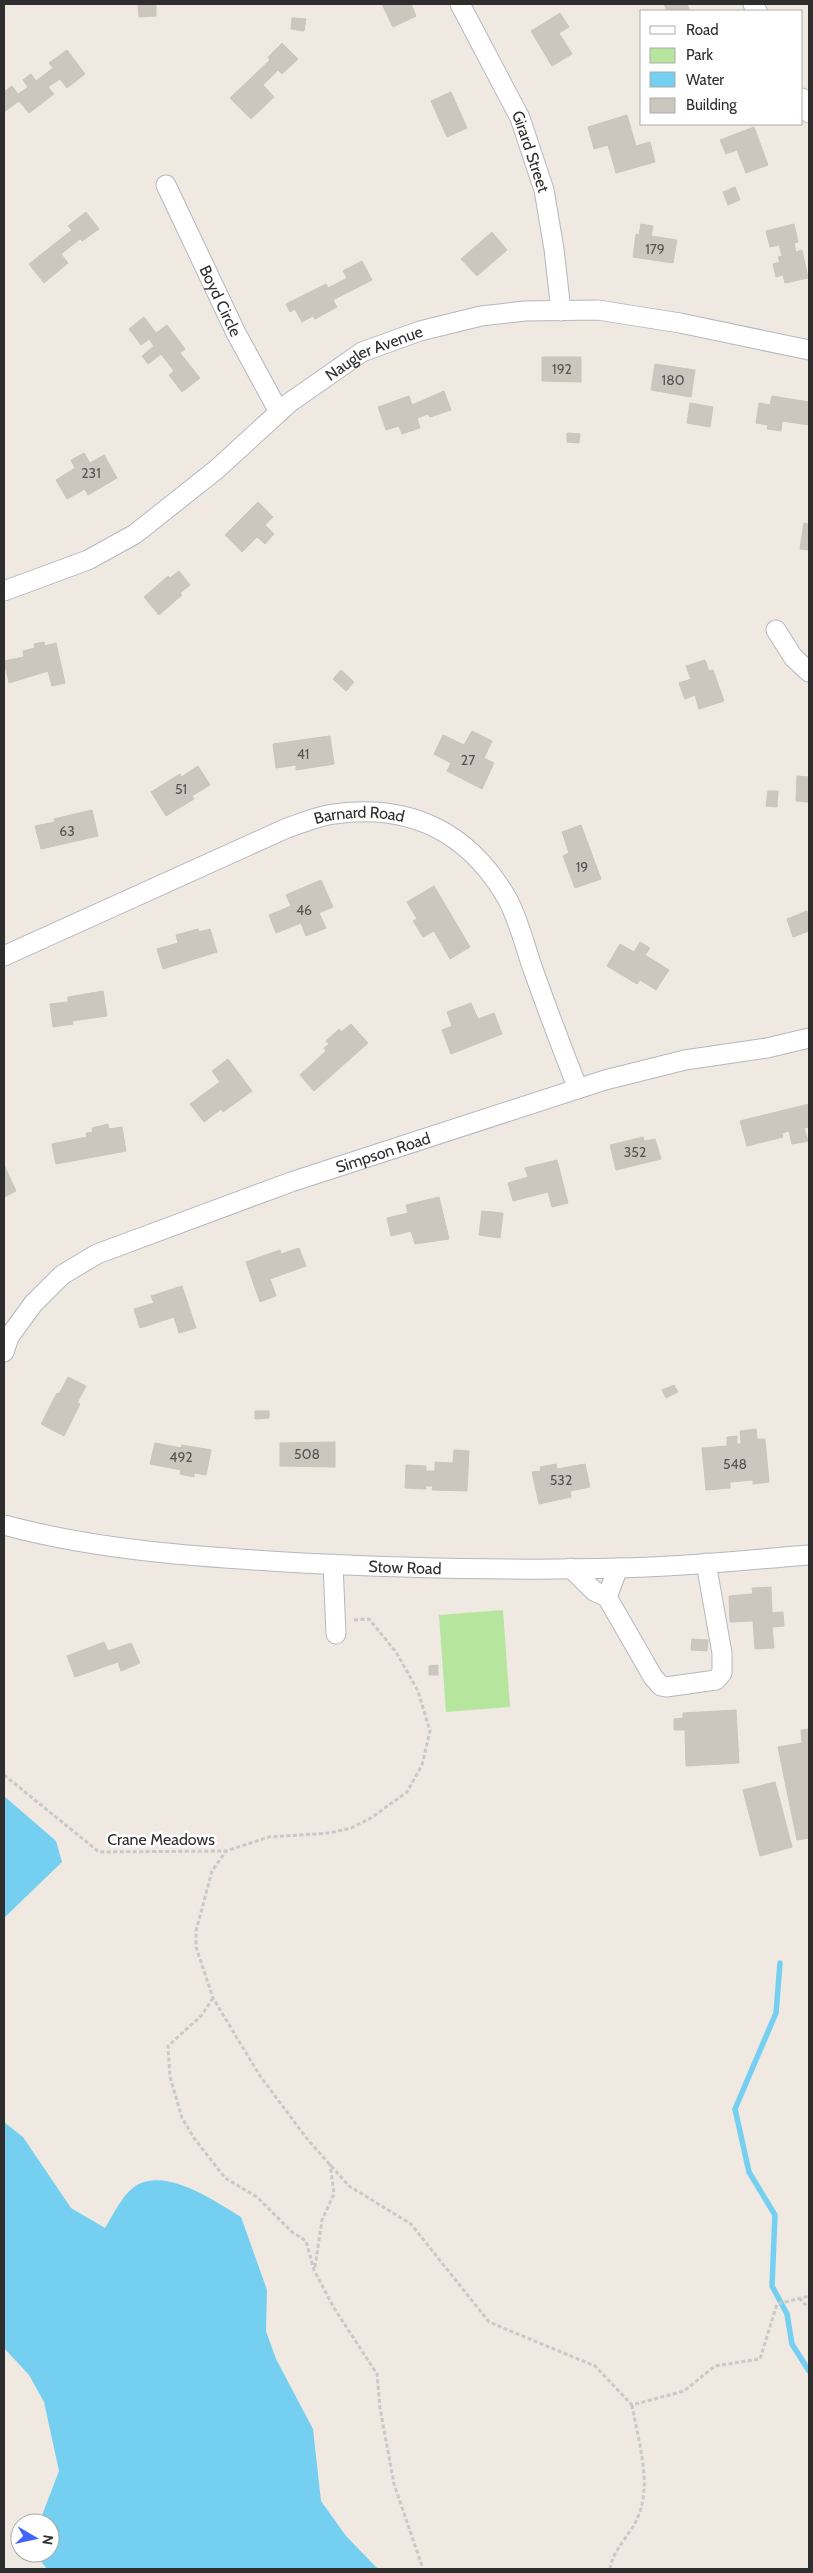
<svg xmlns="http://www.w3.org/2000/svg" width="813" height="2573" font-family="Cabin,sans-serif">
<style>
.green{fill:#b6e59e}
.water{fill:#75cff0}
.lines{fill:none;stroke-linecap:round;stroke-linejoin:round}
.stream{stroke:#75cff0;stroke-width:5.5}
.building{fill:#cbc7bf;stroke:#cbc5ba}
.minor-casing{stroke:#b4b7c1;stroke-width:21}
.path{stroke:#c9c9c9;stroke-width:3;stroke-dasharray:4 2.5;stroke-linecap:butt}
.minor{stroke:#fff;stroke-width:19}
.labels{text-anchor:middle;stroke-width:5;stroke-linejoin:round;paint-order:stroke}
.number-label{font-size:14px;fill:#555452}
.street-label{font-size:16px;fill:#2e2e2e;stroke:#fff}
</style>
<rect width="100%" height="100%" fill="#efe9e1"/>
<polygon class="green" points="503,1610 510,1707 446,1712 439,1615"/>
<g class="water">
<polygon points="4,1796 56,1841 62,1862 4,1918"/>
<path d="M 4,2122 L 23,2137 L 71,2208 L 105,2228 C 114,2214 124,2190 141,2183 C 172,2171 216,2202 241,2217 L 267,2290 L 266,2331 L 276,2359 L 313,2429 L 321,2501 L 346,2536 L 378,2569 L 47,2569 L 34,2553 L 50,2553 L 50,2523 L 39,2523 L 59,2471 L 44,2402 L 29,2375 L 4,2348 Z"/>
</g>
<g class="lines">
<polyline class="stream" points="780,1963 776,2013 735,2109 749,2172 775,2215 772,2286 787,2314 792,2344 809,2371"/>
</g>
<g class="building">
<polygon points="138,4 156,4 156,16 139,17"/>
<polygon points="382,4 411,4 416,16 393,27"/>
<polygon points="664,4 687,4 690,11 667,11"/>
<polygon points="560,13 569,27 559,33 572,54 552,66 531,31"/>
<polygon points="292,18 306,19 304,31 291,29"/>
<polygon points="282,43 298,59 282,74 278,70 263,85 274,97 251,119 230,98 270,60 268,57"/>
<polygon points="67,50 85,74 67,88 60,79 48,87 54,94 29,113 19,101 4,112 4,92 12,86 18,94 28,87 23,80 31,74 36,81 53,68 49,63"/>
<polygon points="451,92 467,128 447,137 431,101"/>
<polygon points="627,115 636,146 650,142 655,162 616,173 608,145 594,149 588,127"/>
<polygon points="754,127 768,165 746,173 737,150 726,154 720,140"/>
<polygon points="735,187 740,200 728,205 723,192"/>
<polygon points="86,212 99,229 82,241 80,239 61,254 68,263 44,283 29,264 72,230 68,226"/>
<polygon points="641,224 653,226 651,236 677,240 673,263 633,257 636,234 639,235"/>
<polygon points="794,224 798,242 794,243 796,252 802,250 808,278 785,283 783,275 776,277 773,264 780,262 778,257 782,256 779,245 770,247 766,231"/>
<polygon points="492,232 507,250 477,276 461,259"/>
<polygon points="362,261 372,280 333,300 337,307 315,319 313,316 302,322 295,309 290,312 286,304 326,284 328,288 347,278 343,271"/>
<polygon points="144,317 156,333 167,325 185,349 180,353 200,378 182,392 169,375 174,371 161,354 148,364 142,356 154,346 149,339 141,345 129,329"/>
<polygon points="542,357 581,357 581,382 542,381"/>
<polygon points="655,364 695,370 691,397 651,390"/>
<polygon points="444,391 451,410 430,417 428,414 417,418 420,428 402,434 399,426 386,430 378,407 409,396 412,405"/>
<polygon points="772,396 809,402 809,425 782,421 781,431 767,429 768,425 756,423 759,403 770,405"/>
<polygon points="690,403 713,407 710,427 687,423"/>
<polygon points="567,433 580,434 579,443 567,442"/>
<polygon points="84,453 90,463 104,455 117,478 88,495 85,489 67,499 56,480 75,468 71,460"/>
<polygon points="258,502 273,517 265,525 274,534 265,544 257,537 242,552 225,535"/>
<polygon points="804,523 809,524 809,550 800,549"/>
<polygon points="179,571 190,585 180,593 182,595 159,615 144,597 168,576 170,578"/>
<polygon points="44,642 45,646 56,643 65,683 52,686 48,671 9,683 4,661 24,657 23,651 35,648 34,644"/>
<polygon points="705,660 709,671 713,670 724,701 699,709 695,695 685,699 679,683 691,679 686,666"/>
<polygon points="341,670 354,682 346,691 333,679"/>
<polygon points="472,731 492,741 484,758 494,763 482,789 447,771 451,763 434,754 443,735 464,745"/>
<polygon points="330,736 334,764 296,770 296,765 276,768 273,744"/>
<polygon points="198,766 210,785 192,796 194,799 166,816 151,792 180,774 181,777"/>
<polygon points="797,776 809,777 809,802 796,801"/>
<polygon points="768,791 778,791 777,807 766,806"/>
<polygon points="92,810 98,836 41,849 35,826 55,822 54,819"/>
<polygon points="581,825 601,879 575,888 563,856 569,853 562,832"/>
<polygon points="321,880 333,907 319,913 326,928 306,936 301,923 276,933 269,915 291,906 286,895"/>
<polygon points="434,886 470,947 450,959 434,931 423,937 413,921 417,919 407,902"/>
<polygon points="807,911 809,931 793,937 787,919"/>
<polygon points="198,929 199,932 210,929 217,952 163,969 157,949 178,943 176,935"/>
<polygon points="640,942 650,948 645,955 669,970 656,990 640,980 637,984 607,966 620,944 634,952"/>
<polygon points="103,991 107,1016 72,1021 73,1024 53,1027 50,1004 68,1002 68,997"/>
<polygon points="471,1003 478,1019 494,1013 502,1034 451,1054 442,1030 452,1026 447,1012"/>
<polygon points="351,1024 368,1043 314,1091 300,1075 326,1051 324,1048 329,1044 326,1041 339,1029 341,1032"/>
<polygon points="228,1059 252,1091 223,1112 221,1109 204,1122 190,1104 220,1082 212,1071"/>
<polygon points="809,1104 809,1127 804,1128 808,1141 792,1144 789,1131 782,1133 783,1137 747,1146 740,1121"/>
<polygon points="108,1124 109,1129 122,1127 126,1151 56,1164 52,1144 87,1137 86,1133 93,1132 92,1128"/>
<polygon points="643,1137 644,1141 655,1139 661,1159 616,1170 610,1145"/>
<polygon points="557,1160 568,1203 552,1207 548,1192 513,1201 508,1183 528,1177 525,1168"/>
<polygon points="4,1165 16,1191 4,1197"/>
<polygon points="439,1197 449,1239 415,1244 411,1231 391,1236 387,1218 408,1213 406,1205"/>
<polygon points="482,1211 503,1213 500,1238 479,1235"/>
<polygon points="299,1248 306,1266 270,1279 276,1296 260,1302 246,1262 280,1250 281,1254"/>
<polygon points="182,1286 196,1328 179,1333 174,1317 140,1328 134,1309 154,1303 151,1296"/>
<polygon points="68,1377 86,1386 77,1403 80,1404 64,1436 41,1424 57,1393 59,1394"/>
<polygon points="674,1385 678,1392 666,1398 662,1390"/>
<polygon points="255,1411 269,1411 269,1418 255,1419"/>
<polygon points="756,1429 757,1439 765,1439 769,1482 753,1484 753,1480 730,1482 730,1488 706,1490 702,1448 727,1446 727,1437 737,1436 737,1444 741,1444 740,1431"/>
<polygon points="335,1442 335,1467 280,1466 280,1443"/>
<polygon points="155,1443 181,1448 182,1445 211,1450 206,1475 194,1473 194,1477 180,1474 181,1470 150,1464"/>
<polygon points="454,1450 469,1451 467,1491 432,1490 433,1486 425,1486 426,1489 405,1488 406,1465 426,1466 426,1471 435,1471 435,1462 453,1463"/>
<polygon points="556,1464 557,1469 585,1464 590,1487 570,1491 571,1497 539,1504 532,1472 541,1471 540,1467"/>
<polygon points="771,1587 772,1613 783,1612 784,1626 772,1627 774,1648 755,1649 753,1621 730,1622 729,1596 753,1594 752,1588"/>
<polygon points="692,1639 708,1640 707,1651 691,1650"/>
<polygon points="104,1642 108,1651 131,1643 140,1663 121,1671 118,1662 75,1677 67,1656"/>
<polygon points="438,1665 438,1675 429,1675 429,1666"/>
<polygon points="736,1710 739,1763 686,1766 685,1730 674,1730 674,1719 683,1718 683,1713"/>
<polygon points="809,1729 809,1838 797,1840 778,1747 802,1743 801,1730"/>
<polygon points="775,1782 792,1847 760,1856 743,1790"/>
</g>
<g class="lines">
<g class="minor-casing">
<g id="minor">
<path id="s1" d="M 460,4 L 520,118 L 544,190 L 554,249 L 561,311"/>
<polyline points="753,4 757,11"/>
<polyline points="802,98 809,113"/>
<path id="s2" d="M 166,185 L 236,333 L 279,412"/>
<path id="s3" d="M 4,591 L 88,560 L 135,534 L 217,469 L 289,403 L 362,352 L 420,331 L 481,316 L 525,311 L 598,310 L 680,323 L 809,350"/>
<polyline points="776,630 793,657 809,672"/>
<path id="s4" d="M 4,956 L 287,828 C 302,823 318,816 334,814 C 411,803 470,833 508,900 C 520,923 526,951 535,975 C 549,1014 563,1051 578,1089"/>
<path id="s5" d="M 4,1352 L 9,1337 L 33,1304 L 62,1275 L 97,1254 L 291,1182 L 605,1080 L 685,1060 L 767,1048 L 809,1038"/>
<path id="s6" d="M 4,1525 C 101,1551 201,1557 302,1563 C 407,1568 513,1571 619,1568 C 682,1567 746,1560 809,1555"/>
<polyline points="333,1564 336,1634"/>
<polyline points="571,1568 594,1591 607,1597"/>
<polyline points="618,1568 607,1597 653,1677 661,1686 666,1687 716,1680 722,1673 722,1653 706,1563"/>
</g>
</g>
<g class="path">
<polyline points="354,1620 369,1619 396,1652 418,1691 430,1731 422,1765 407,1792 371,1818 351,1828 330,1833 269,1837 226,1851 212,1871 196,1931 196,1947 213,1998 260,2076 308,2140 349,2186 411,2224 489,2322 595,2366 632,2405 684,2391 715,2366 760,2359 777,2304 809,2296"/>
<polyline points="4,1775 99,1852 225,1851"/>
<polyline points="213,1998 202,2015 168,2046 170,2077 182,2118 194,2138 225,2178 257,2197 292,2232 306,2241 314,2270 334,2308 377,2374 380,2408 394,2484 423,2569"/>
<polyline points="315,2267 322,2220 334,2194 330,2164"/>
<polyline points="799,2298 809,2308"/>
<path d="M 610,2569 C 613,2549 629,2537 637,2519 C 653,2485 638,2441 632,2405"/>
</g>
<use href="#minor" class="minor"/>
</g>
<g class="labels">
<g class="number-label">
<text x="655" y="254">179</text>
<text x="562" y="374">192</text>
<text x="673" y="385">180</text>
<text x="91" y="478">231</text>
<text x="303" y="759">41</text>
<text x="468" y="765">27</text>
<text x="181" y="794">51</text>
<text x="67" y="836">63</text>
<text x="582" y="872">19</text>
<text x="304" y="915">46</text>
<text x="635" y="1157">352</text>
<text x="307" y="1459">508</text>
<text x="181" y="1462">492</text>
<text x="735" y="1469">548</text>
<text x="561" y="1485">532</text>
</g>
<g class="street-label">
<text dy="6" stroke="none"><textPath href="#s1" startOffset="164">Girard Street</textPath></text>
<text dy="6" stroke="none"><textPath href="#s2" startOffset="128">Boyd Circle</textPath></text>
<text dy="6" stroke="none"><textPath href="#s3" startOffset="445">Naugler Avenue</textPath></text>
<text dy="6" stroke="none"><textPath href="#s4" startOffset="385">Barnard Road</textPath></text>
<text dy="6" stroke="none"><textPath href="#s5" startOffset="442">Simpson Road</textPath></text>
<text dy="6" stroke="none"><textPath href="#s6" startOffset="404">Stow Road</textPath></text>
<text x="161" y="1845">Crane Meadows</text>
</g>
</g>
<rect width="813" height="2573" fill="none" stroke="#2e2e2e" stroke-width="10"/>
<rect x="640" y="10" width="162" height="115" fill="#ffffff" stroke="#ababab"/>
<rect x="650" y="26" width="25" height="8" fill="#ffffff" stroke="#ababab"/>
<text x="686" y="35" font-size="15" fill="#2e2e2e">Road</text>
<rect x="650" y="48" width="25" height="15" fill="#b6e59e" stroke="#ababab"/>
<text x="686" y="60" font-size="15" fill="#2e2e2e">Park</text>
<rect x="650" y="72" width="25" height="15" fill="#75cff0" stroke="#ababab"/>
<text x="686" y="85" font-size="15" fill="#2e2e2e">Water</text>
<rect x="650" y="98" width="25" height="15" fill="#cbc7bf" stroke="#ababab"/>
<text x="686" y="110" font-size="15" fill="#2e2e2e">Building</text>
<g transform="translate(35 2538) rotate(99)"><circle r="24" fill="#ffffff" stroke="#ababab"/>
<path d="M0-4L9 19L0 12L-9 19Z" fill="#4264fb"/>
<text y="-8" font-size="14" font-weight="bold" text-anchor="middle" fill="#2e2e2e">N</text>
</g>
</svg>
